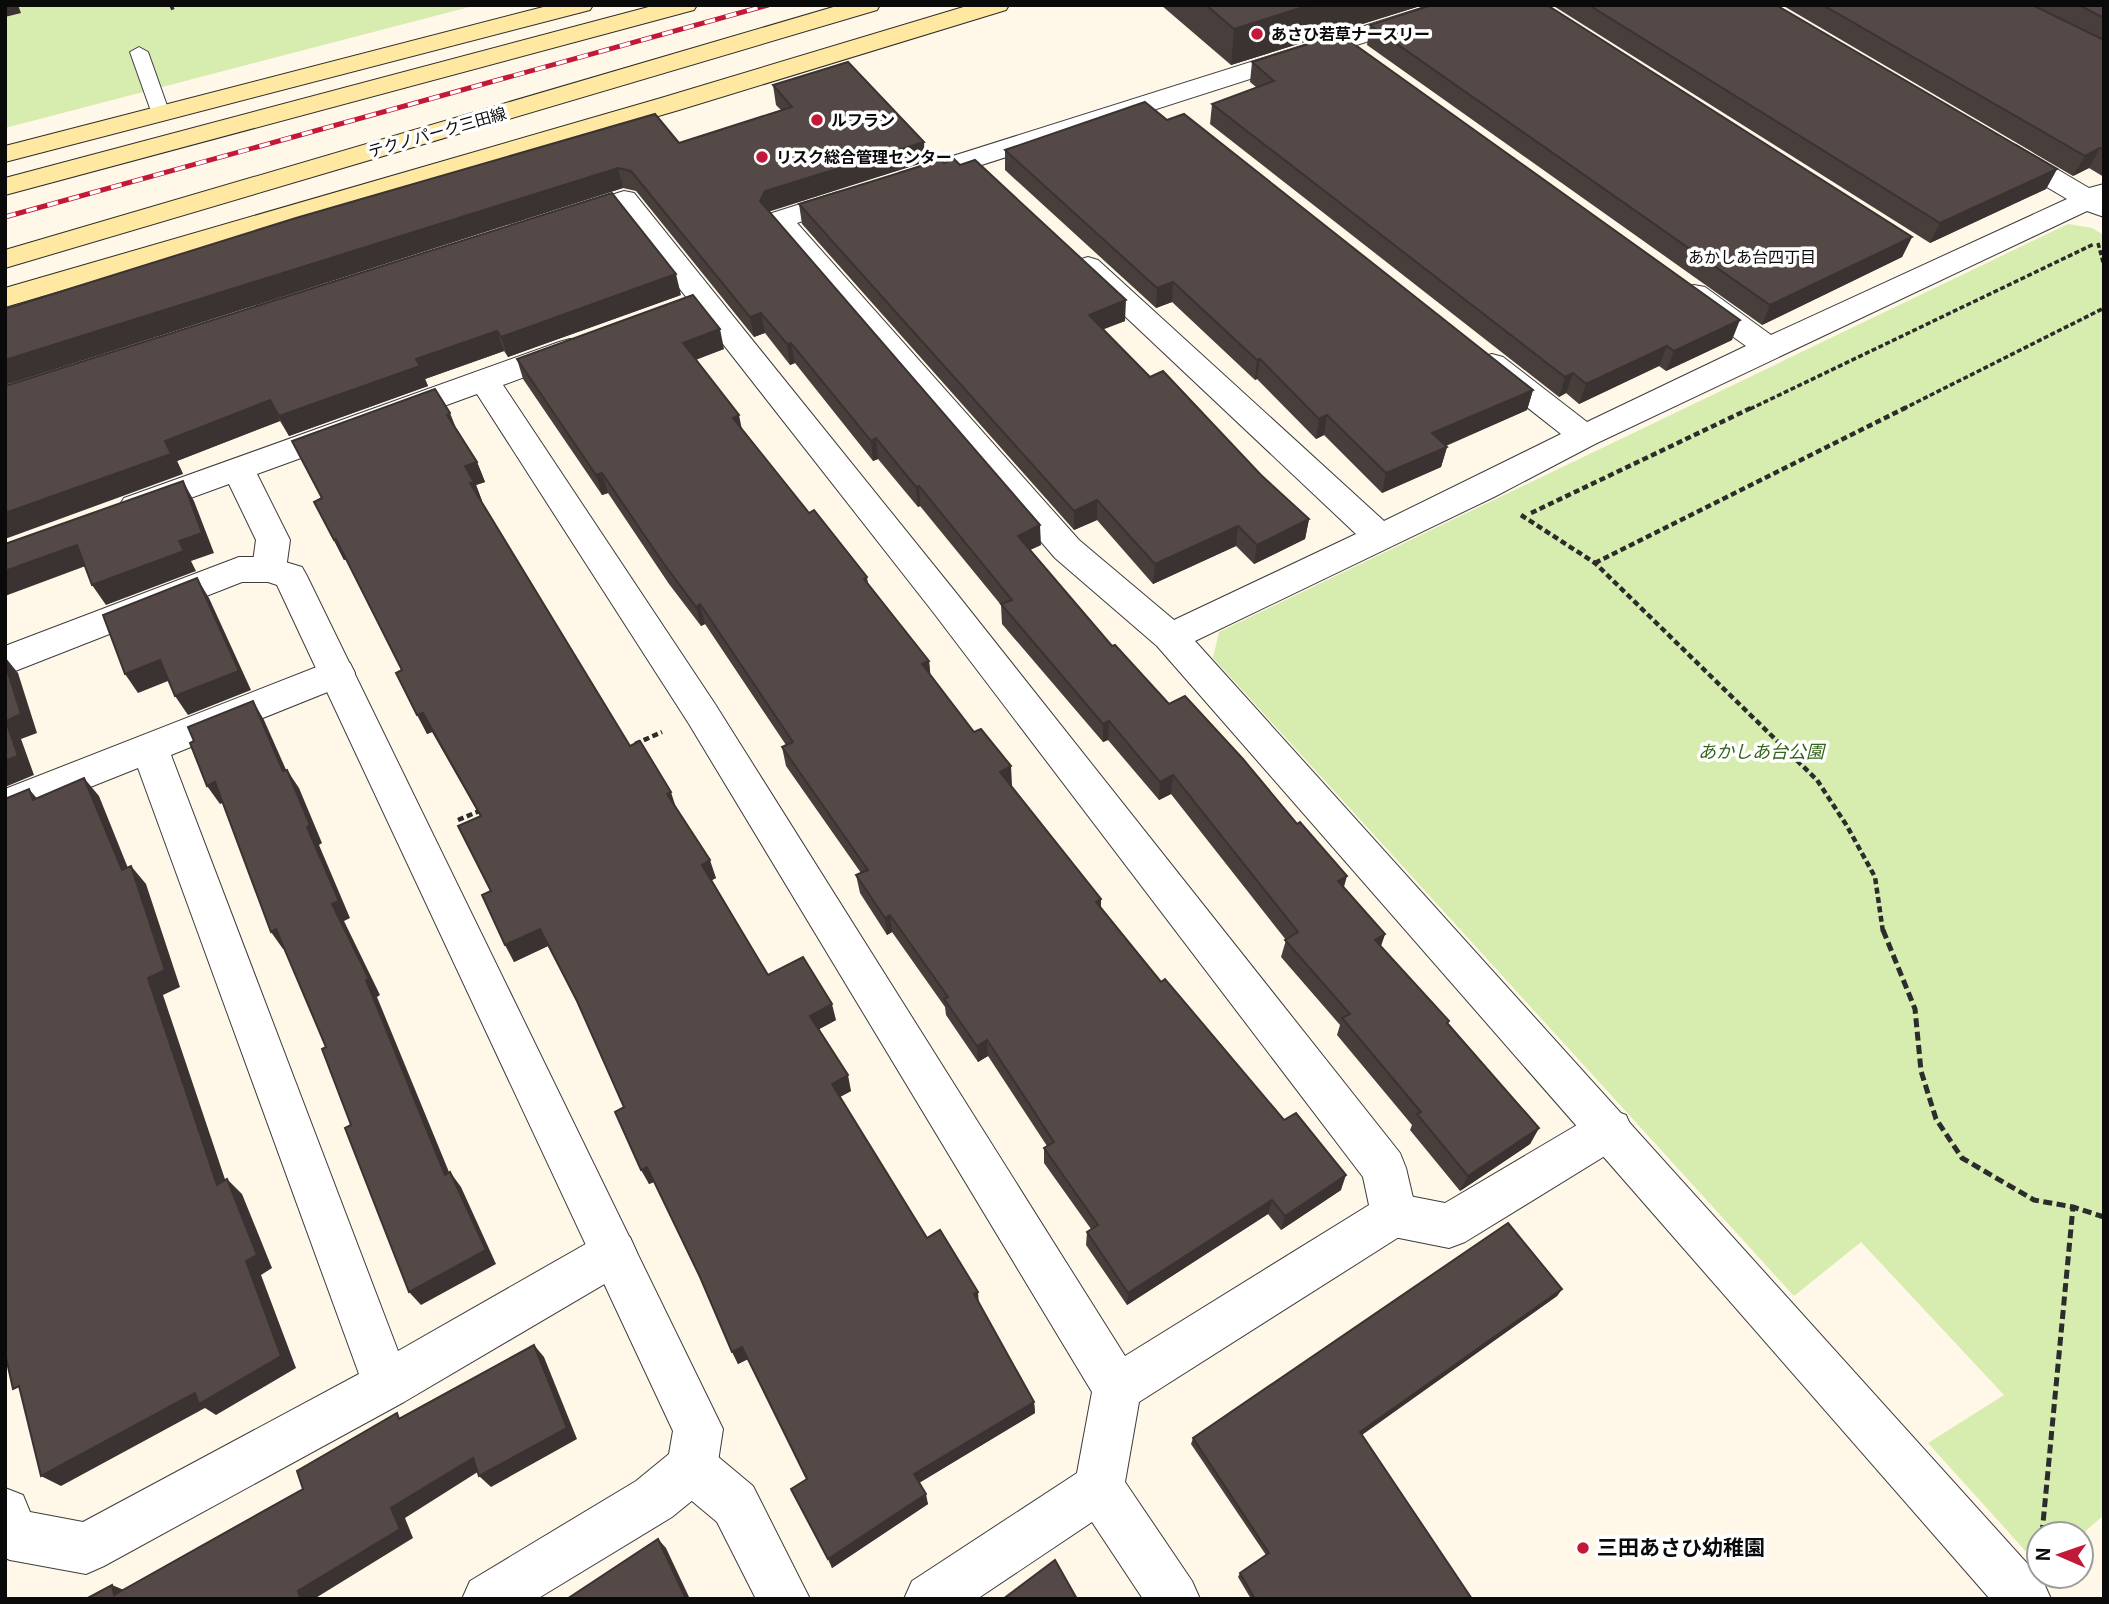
<svg xmlns="http://www.w3.org/2000/svg" width="2109" height="1604" font-family="Georgia,'Noto Sans JP',serif">
<style>
.green{fill:#d7ecaf}
.lines{fill:none;stroke-linecap:round;stroke-linejoin:round}
.service-casing{stroke:#3d3d3d;stroke-width:2}
.pedestrian-casing{stroke:#3d3d3d;stroke-width:2}
.minor-casing{stroke:#3d3d3d;stroke-width:2}
.tertiary-casing{stroke:#3d3d3d;stroke-width:2}
.secondary-casing{stroke:#2c2c2c;stroke-width:2}
.path-far2{stroke:#2c2c2c;stroke-width:3.5;stroke-dasharray:5 2.5;stroke-linecap:butt}
.path-far1{stroke:#2c2c2c;stroke-width:4.5;stroke-dasharray:6 3.5;stroke-linecap:butt}
.path{stroke:#2c2c2c;stroke-width:5;stroke-dasharray:9 4.5;stroke-linecap:butt}
.service{fill:#fff;fill-rule:evenodd}
.pedestrian{fill:#fff;fill-rule:evenodd}
.minor{fill:#fff;fill-rule:evenodd}
.tertiary{fill:#fff;fill-rule:evenodd}
.secondary{fill:#ffe8a2;fill-rule:evenodd}
.rail-casing{stroke:#c31939;stroke-width:5}
.rail{stroke:#fff;stroke-width:3.5;stroke-dasharray:11;stroke-linecap:butt}
.wall{fill:#483f3c}
.shaded-wall{fill:#3b3331}
.building{fill:#544946;stroke:#3b3331;stroke-width:2}
.poi-dot{fill:#c31939;stroke:#fff;stroke-width:2.5}
.labels{text-anchor:middle;stroke-width:7;stroke-linejoin:round;paint-order:stroke}
.far-poi-label{font-size:16px;font-weight:bold;fill:#0a0a0a;stroke:#fff;text-anchor:start}
.far-street-label{font-size:16px;fill:#0a0a0a;stroke:#fff}
.far-neighbourhood-label{font-size:16px;fill:#0a0a0a;stroke:#fff}
.park-label{font-size:18px;font-style:italic;fill:#326517;stroke:#fff}
.near-poi-label{font-size:21px;font-weight:bold;fill:#0a0a0a;stroke:#fff;text-anchor:start}
</style>
<rect width="100%" height="100%" fill="#fff7e7"/>
<g class="green">
<polygon points="5,5 477,5 5,128"/>
<polygon points="2068,224 2092,228 2104,235 2104,1515 2081,1535 2039,1534 2039,1566 1928,1443 2004,1395 1861,1242 1794,1296 1213,658 1219,632"/>
</g>
<g class="lines">
<g class="service-casing">
<polygon id="service" points="139,47 148,52 170,114 167,118 155,118 152,114 130,52"/>
</g>
<g class="pedestrian-casing">
<polygon id="pedestrian" points="1610,1109 1626,1115 1632,1129 1626,1143 1465,1242 1449,1248 1394,1237 1378,1230 1371,1215 1378,1200 1394,1193 1445,1203 1594,1115"/>
</g>
<g class="minor-casing">
<g id="minor">
<polygon points="1431,5 1469,5 1466,10 919,185 909,187 899,185 895,179 899,173"/>
<polygon points="2006,143 2016,145 2089,188 2104,184 2104,217 2087,211 1595,444 1494,497 1195,641 2043,1581 2051,1599 1990,1599 1157,646 1055,558 765,220 769,214 838,192 848,190 858,192 862,198 858,204 797,223 1079,540 1174,620 1356,534 1078,272 1073,266 1078,260 1088,257 1098,260 1384,521 1561,434 1481,371 1477,364 1481,357 1492,354 1503,357 1587,422 1746,346 1683,301 1679,294 1683,287 1694,285 1705,287 1771,335 2067,199 1996,157 1992,151 1996,145"/>
<polygon points="624,191 634,193 957,594 1400,1153 1406,1168 1417,1215 1410,1230 1139,1402 1125,1482 1192,1581 1200,1599 1143,1599 1092,1522 977,1599 904,1599 912,1581 1077,1473 1092,1392 689,724 477,394 257,474 290,540 286,569 281,578 269,581 257,578 252,569 256,540 229,484 136,518 124,514 119,506 124,498 559,342 570,339 581,342 585,349 581,356 503,385 715,704 1125,1356 1369,1205 1363,1177 933,612 618,210 570,226 560,223 556,217 560,211"/>
<polygon points="337,659 350,663 355,673 350,683 171,755 398,1351 598,1237 614,1231 630,1237 637,1253 630,1269 404,1402 104,1566 86,1574 10,1560 5,1558 5,1488 23,1495 30,1512 83,1522 359,1374 138,768 5,821 5,789"/>
<polygon points="692,1443 710,1450 753,1486 810,1599 756,1599 717,1522 674,1486 667,1468 674,1450"/>
</g>
</g>
<g class="tertiary-casing">
<polygon id="tertiary" points="239,557 269,557 302,567 307,576 723,1429 717,1468 710,1486 672,1517 537,1599 462,1599 470,1581 636,1481 669,1454 673,1431 277,585 268,582 242,582 5,675 5,646"/>
</g>
<g class="secondary-casing">
<g id="secondary">
<polygon points="551,5 593,5 590,10 5,162 5,146"/>
<polygon points="656,5 697,5 694,10 5,195 5,178"/>
<polygon points="840,5 880,5 877,10 5,268 5,250"/>
<polygon points="970,5 1009,5 1006,10 679,110 5,307 5,288 661,98"/>
</g>
</g>
<g class="path-far2">
<polyline points="171,5 173,10"/>
<polyline points="2098,243 2104,266"/>
<polyline points="1750,409 2094,244"/>
<polyline points="1903,409 2104,308"/>
</g>
<g class="path-far1">
<polyline points="1531,513 1753,407"/>
<polyline points="1521,515 1595,563 1817,780 1847,826 1875,877 1883,932"/>
<polyline points="1595,563 1907,407"/>
<polyline points="635,744 662,732"/>
<polyline points="458,820 482,810"/>
</g>
<g class="path">
<polyline points="1883,930 1915,1009 1921,1071 1936,1119 1962,1158 2034,1200 2073,1207 2104,1217"/>
<polyline points="2042,1534 2073,1207"/>
</g>
<use href="#service" class="service"/>
<use href="#pedestrian" class="pedestrian"/>
<use href="#minor" class="minor"/>
<use href="#tertiary" class="tertiary"/>
<use href="#secondary" class="secondary"/>
<g class="rail-casing">
<polyline id="rail" points="5,217 768,5"/>
</g>
<use href="#rail" class="rail"/>
</g>
<g class="wall">
<polygon points="1161,5 1418,5 1417,7 1231,65"/>
<polygon points="1552,5 1776,5 2057,169 2046,189 1930,243"/>
<polygon points="1782,5 2104,5 2104,177 2089,168 2073,176"/>
<polygon points="1370,25 1912,237 1902,257 1762,325 1367,45"/>
<polygon points="1252,62 1732,340 1666,371 1659,366 1579,404 1566,393 1559,397 1210,124 1212,104 1256,87 1250,82"/>
<polygon points="773,85 925,162 768,211 1041,545 1030,550 1112,646 1169,704 1344,888 1385,934 1381,946 1539,1128 1530,1144 1460,1191 1410,1130 1412,1125 1337,1035 1340,1025 1281,957 1286,940 1171,794 1159,800 1108,740 1103,742 1002,624 1001,605 920,506 918,507 878,459 873,461 795,363 790,365 765,333 754,337 636,191 623,188 5,385 679,143 781,110 776,105"/>
<polygon points="1167,120 1533,390 1527,410 1446,446 1447,447 1441,467 1382,493 1324,435 1316,439 1257,379 1255,380 1172,302 1156,308 1005,170 1005,150"/>
<polygon points="799,204 1125,321 1103,329 1150,377 1261,475 1309,519 1305,539 1254,564 1236,546 1153,584 1097,520 1074,530 802,224"/>
<polygon points="681,295 508,357 504,351 425,379 428,386 289,436 280,421 177,461 183,474 5,386"/>
<polygon points="724,349 696,359 742,430 809,513 867,577 868,583 929,661 930,675 1012,785 1011,785 1101,909 1161,982 1341,1190 1281,1230 1268,1214 1127,1305 1086,1245 1087,1232 1091,1229 1044,1163 1044,1148 1047,1146 988,1056 978,1062 946,1015 945,1007 892,932 887,935 860,893 856,875 861,873 786,766 782,747 786,745 705,624 701,626 669,584 608,493 602,495 523,379 517,359"/>
<polygon points="457,429 477,462 485,482 476,485 482,501 481,502 630,746 676,807 716,878 712,880 768,975 836,1020 819,1029 851,1091 840,1097 927,1238 979,1304 1034,1402 1035,1413 919,1483 928,1504 832,1568 807,1479 748,1359 738,1364 700,1277 654,1182 649,1184 624,1107 580,1007 548,946 514,962 491,891 480,816 432,732 427,734 402,670 346,559 344,560 314,502 322,499 292,441"/>
<polygon points="1562,1289 1557,1296 1362,1435 1472,1599 1251,1599 1238,1577 1240,1573 1266,1555 1191,1444 1193,1438"/>
</g>
<g class="shaded-wall">
<polygon points="5,5 18,5 21,13 5,17"/>
<polygon points="1310,5 1418,5 1417,7 1231,65 1234,29"/>
<polygon points="924,142 925,162 768,212 760,201 765,191"/>
<polygon points="2100,148 2089,168 2073,176 2085,156"/>
<polygon points="618,168 623,188 5,385 5,360"/>
<polygon points="2057,169 2046,189 1930,243 1940,223"/>
<polygon points="1912,237 1902,257 1762,325 1770,305"/>
<polygon points="676,274 681,295 508,357 501,337"/>
<polygon points="1173,282 1172,302 1156,308 1157,288"/>
<polygon points="1126,300 1125,321 1089,335 1089,315"/>
<polygon points="761,313 765,333 754,337 750,317"/>
<polygon points="1740,320 1732,340 1666,371 1674,351"/>
<polygon points="720,329 724,349 688,363 683,343"/>
<polygon points="497,331 504,351 425,379 428,386 289,436 279,416 416,359"/>
<polygon points="791,343 795,363 790,365 787,344"/>
<polygon points="1667,346 1659,366 1579,404 1586,384"/>
<polygon points="1260,359 1257,379 1255,380 1257,360"/>
<polygon points="1573,373 1566,393 1559,397 1565,377"/>
<polygon points="1533,390 1527,410 1428,453 1432,433"/>
<polygon points="270,400 280,421 177,461 183,474 5,539 5,513 165,441"/>
<polygon points="450,413 458,433 447,415"/>
<polygon points="739,415 743,435 733,418"/>
<polygon points="1327,415 1324,435 1316,439 1319,419"/>
<polygon points="876,438 878,459 873,461 871,441"/>
<polygon points="1447,447 1441,467 1382,493 1386,473"/>
<polygon points="477,462 485,482 476,485 482,501 478,503 470,483 465,466"/>
<polygon points="602,473 608,493 602,495 596,475"/>
<polygon points="183,481 194,501 214,553 191,561 196,571 106,605 92,585 179,541"/>
<polygon points="919,486 920,506 918,507 916,487"/>
<polygon points="1097,500 1097,520 1074,530 1074,511"/>
<polygon points="1309,519 1305,539 1254,564 1257,545"/>
<polygon points="1040,525 1041,545 1018,555 1018,536"/>
<polygon points="1238,526 1236,546 1153,584 1155,564"/>
<polygon points="336,539 346,559 344,560 334,540"/>
<polygon points="77,545 91,564 5,596 5,571"/>
<polygon points="197,578 209,598 251,690 188,715 175,696"/>
<polygon points="700,604 705,624 701,626 696,607"/>
<polygon points="5,657 18,673 37,733 21,739 34,775 5,787"/>
<polygon points="160,660 173,679 138,693 125,674"/>
<polygon points="929,661 931,680 922,664"/>
<polygon points="253,701 264,720 295,790 283,771"/>
<polygon points="423,713 432,732 427,734 417,715"/>
<polygon points="1109,721 1108,740 1103,742 1103,724"/>
<polygon points="1011,766 1012,785 1001,791 1000,772"/>
<polygon points="287,770 299,788 322,843 319,845 350,918 344,921 380,995 377,997 456,1189 445,1175 332,904 307,827"/>
<polygon points="1173,775 1171,794 1159,800 1160,782"/>
<polygon points="84,778 99,796 136,888 122,870"/>
<polygon points="215,782 228,801 220,804 207,786"/>
<polygon points="29,789 45,808 33,800"/>
<polygon points="671,792 677,811 667,794"/>
<polygon points="710,860 716,878 708,882 702,865"/>
<polygon points="131,866 146,884 180,987 163,995 232,1200 217,1185 148,978"/>
<polygon points="1347,876 1342,894 1338,881"/>
<polygon points="1101,899 1101,916 1096,902"/>
<polygon points="890,915 892,932 887,935 885,918"/>
<polygon points="276,929 289,946 283,949 271,932"/>
<polygon points="540,929 548,946 514,962 505,945"/>
<polygon points="1385,934 1379,951 1375,940"/>
<polygon points="832,1004 836,1020 814,1032 810,1016"/>
<polygon points="987,1040 988,1056 978,1062 977,1046"/>
<polygon points="848,1075 851,1091 836,1099 832,1084"/>
<polygon points="1539,1128 1530,1144 1460,1191 1468,1176"/>
<polygon points="647,1167 654,1182 649,1184 641,1170"/>
<polygon points="450,1172 461,1187 496,1264 421,1305 409,1292"/>
<polygon points="1346,1175 1341,1190 1281,1230 1285,1216"/>
<polygon points="227,1179 242,1194 272,1268 261,1275 296,1368 216,1415 205,1408 61,1486 41,1476 246,1261"/>
<polygon points="1272,1200 1268,1214 1127,1305 1128,1293"/>
<polygon points="1562,1289 1557,1296 1357,1438 1360,1432"/>
<polygon points="978,1292 979,1305 974,1294"/>
<polygon points="534,1345 544,1357 577,1439 491,1487 479,1476"/>
<polygon points="742,1347 748,1359 738,1364 732,1352"/>
<polygon points="1034,1402 1035,1413 917,1484 914,1474"/>
<polygon points="473,1458 484,1468 405,1518 413,1538 314,1599 301,1599 298,1591 391,1508"/>
<polygon points="926,1494 928,1504 832,1568 828,1559"/>
<polygon points="658,1539 666,1548 690,1599 686,1599"/>
<polygon points="112,1585 131,1593 114,1595"/>
</g>
<g class="building">
<polygon points="1206,5 1310,5 1234,29"/>
<polygon points="1432,5 1547,5 1912,237 1770,305 1370,25"/>
<polygon points="1589,5 1776,5 2057,169 1940,223"/>
<polygon points="1823,5 2032,5 2104,40 2104,150 2100,148 2085,156"/>
<polygon points="2079,5 2104,5 2104,18"/>
<polygon points="1340,34 1740,320 1674,351 1667,346 1586,384 1573,373 1565,377 1212,104 1274,81 1252,62"/>
<polygon points="848,62 924,142 765,191 760,201 1040,525 1018,536 1112,646 1115,645 1169,704 1185,696 1243,759 1297,824 1300,822 1347,876 1338,881 1385,934 1375,940 1449,1021 1447,1023 1539,1128 1468,1176 1417,1114 1421,1112 1342,1018 1350,1014 1285,940 1298,932 1173,775 1160,782 1109,721 1103,724 1001,604 1012,600 919,486 916,487 876,438 871,441 791,343 787,344 761,313 750,317 631,171 618,168 5,360 5,309 296,218 655,114 679,143 792,107 773,85"/>
<polygon points="1145,102 1167,120 1184,114 1533,390 1432,433 1447,447 1386,473 1327,415 1319,419 1260,359 1257,360 1173,282 1157,288 1005,150"/>
<polygon points="954,159 960,165 975,160 1126,300 1089,315 1150,377 1163,371 1261,475 1309,519 1257,545 1238,526 1155,564 1097,500 1074,511 799,204 941,160 944,163"/>
<polygon points="612,193 676,274 501,337 497,331 416,359 420,366 279,416 270,400 165,441 171,454 5,513 5,386"/>
<polygon points="693,295 720,329 683,343 739,415 733,418 809,513 814,510 867,577 864,579 929,661 922,664 974,732 981,729 1011,766 1000,772 1101,899 1096,902 1161,982 1165,979 1284,1120 1296,1113 1346,1175 1285,1216 1272,1200 1128,1293 1087,1232 1098,1225 1044,1148 1054,1142 987,1040 977,1046 944,999 948,997 890,915 885,918 856,875 868,870 782,747 793,742 700,604 696,607 664,564 602,473 596,475 517,359"/>
<polygon points="435,389 450,413 447,415 477,462 465,466 474,482 470,483 630,746 640,741 671,792 667,794 710,860 702,865 768,975 803,957 832,1004 810,1016 848,1075 832,1084 927,1238 940,1230 978,1292 974,1294 1034,1402 914,1474 926,1494 828,1559 791,1489 807,1479 742,1347 732,1352 700,1277 647,1167 641,1170 615,1112 624,1107 577,1001 540,929 505,945 482,895 491,891 458,826 481,816 423,713 417,715 396,673 402,670 336,539 334,540 314,502 322,498 292,441"/>
<polygon points="183,481 202,533 179,541 184,551 92,585 77,545 5,571 5,544"/>
<polygon points="197,578 239,671 175,696 160,660 125,674 103,615"/>
<polygon points="5,663 21,714 6,721 18,756 5,761"/>
<polygon points="253,701 283,771 287,770 310,825 307,827 339,901 332,904 369,979 366,980 445,1175 450,1172 486,1250 409,1292 345,1128 351,1125 322,1049 326,1047 276,929 271,932 215,782 207,786 190,743 194,741 188,727"/>
<polygon points="84,778 122,870 131,866 165,970 148,978 217,1185 227,1179 257,1255 246,1261 281,1356 199,1404 195,1393 41,1476 19,1386 13,1389 5,1353 5,799 29,789 33,800"/>
<polygon points="1508,1223 1562,1289 1360,1432 1472,1599 1255,1599 1240,1573 1269,1553 1193,1438"/>
<polygon points="534,1345 567,1428 479,1476 473,1458 391,1508 400,1529 298,1591 301,1599 86,1599 112,1585 114,1595 303,1489 297,1471 397,1413 399,1419"/>
<polygon points="658,1539 686,1599 567,1599"/>
<polygon points="1055,1560 1077,1599 1003,1599"/>
</g>
<g class="poi-dot">
<circle cx="1257" cy="34" r="7"/>
<circle cx="817" cy="120" r="7"/>
<circle cx="762" cy="157" r="7"/>
<circle cx="1583" cy="1548" r="7"/>
</g>
<g class="labels">
<g class="far-poi-label">
<text x="1271" y="40">あさひ若草ナースリー</text>
<text x="831" y="126">ルフラン</text>
<text x="776" y="163">リスク総合管理センター</text>
</g>
<g class="far-street-label">
<text transform="translate(437 132) rotate(-16)" y="6">テクノパーク三田線</text>
</g>
<g class="far-neighbourhood-label">
<text x="1752" y="263">あかしあ台四丁目</text>
</g>
<g class="park-label">
<text x="1761" y="758">あかしあ台公園</text>
</g>
<g class="near-poi-label">
<text x="1597" y="1555">三田あさひ幼稚園</text>
</g>
</g>
<rect width="2109" height="1604" fill="none" stroke="#0a0a0a" stroke-width="14"/>
<g transform="translate(2060 1555) rotate(272)"><circle r="33" fill="#ffffff" stroke="#9d9d9d" stroke-width="2"/>
<path d="M0-5L12 26L0 18L-12 26Z" fill="#c31939"/>
<text y="-10" font-size="19" font-weight="bold" text-anchor="middle" fill="#0a0a0a">N</text>
</g>
</svg>
